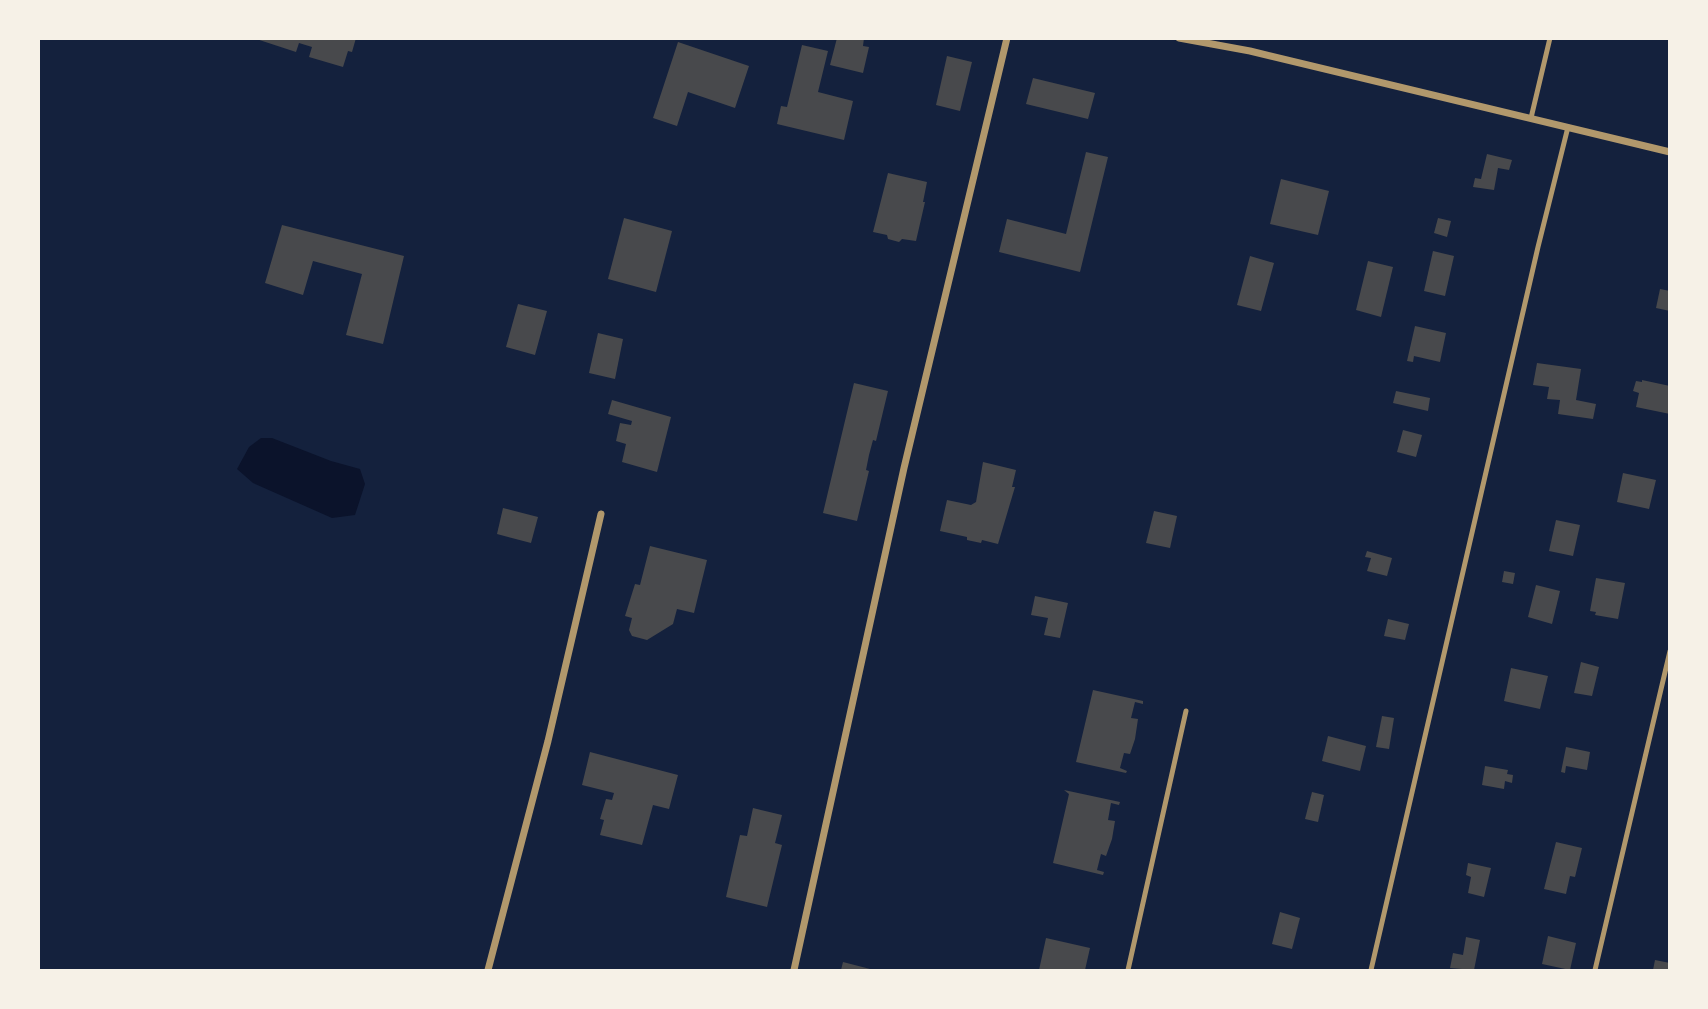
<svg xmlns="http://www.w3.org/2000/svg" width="1708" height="1009" font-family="Barlow,sans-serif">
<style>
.water{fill:#0b132b}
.building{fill:#48494c}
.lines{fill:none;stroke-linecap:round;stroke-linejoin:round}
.service{stroke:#b1986c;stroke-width:5}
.minor{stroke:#b1986c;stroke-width:7}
</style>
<rect width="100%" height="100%" fill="#14213d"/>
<polygon class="water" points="261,438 272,438 331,461 360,469 365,484 355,515 332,518 253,483 237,469 249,447"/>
<g class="building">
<polygon points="253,38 356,38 352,52 348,51 343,67 309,57 312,47 299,43 296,52"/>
<polygon points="837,38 864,38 863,46 869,47 863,73 830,65"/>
<polygon points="678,42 749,66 735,108 688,92 677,126 653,118"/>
<polygon points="802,45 828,51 818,92 853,101 844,140 777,124 781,106 787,107"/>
<polygon points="947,56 972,62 960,111 936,105"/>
<polygon points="1033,78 1095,93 1088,119 1026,104"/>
<polygon points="1086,152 1108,157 1080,272 999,252 1007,219 1066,234"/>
<polygon points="1487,154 1512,160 1509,170 1498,168 1494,190 1473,187 1475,178 1481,179"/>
<polygon points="888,173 927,182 923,202 925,202 916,241 902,239 899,242 888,239 887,235 873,232"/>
<polygon points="1281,179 1329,191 1318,235 1270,224"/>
<polygon points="624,218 672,231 656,292 608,279"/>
<polygon points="1438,218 1451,221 1447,237 1434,233"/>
<polygon points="282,225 404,256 383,344 346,335 362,274 313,261 303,295 265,283"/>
<polygon points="1433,251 1454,256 1445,296 1424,291"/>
<polygon points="1250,256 1274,263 1261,311 1237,305"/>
<polygon points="1368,261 1393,267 1381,317 1356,310"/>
<polygon points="1660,289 1670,291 1670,311 1656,308"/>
<polygon points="518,304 547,311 535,355 506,347"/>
<polygon points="1415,326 1446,333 1440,362 1414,356 1413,362 1407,361"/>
<polygon points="598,333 623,339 615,379 589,373"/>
<polygon points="1537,363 1581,369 1576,400 1596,404 1593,419 1558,414 1560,400 1547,399 1549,387 1533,385"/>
<polygon points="1642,380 1670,386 1670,414 1636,407 1639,393 1633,391 1636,381 1642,382"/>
<polygon points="854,383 888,391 876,441 873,440 869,455 866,470 869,471 857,521 823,513"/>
<polygon points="1396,391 1430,398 1428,411 1393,403"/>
<polygon points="612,400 671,417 657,472 622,462 626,444 616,441 620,423 631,425 632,421 608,414"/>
<polygon points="1403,430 1422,435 1416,457 1397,452"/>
<polygon points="983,462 1016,470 1012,487 1015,487 998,544 982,540 981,543 967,540 967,537 940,531 947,500 971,505 976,502"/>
<polygon points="1623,473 1656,480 1649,509 1617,502"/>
<polygon points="503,508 538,517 531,543 497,534"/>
<polygon points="1154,511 1177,516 1170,548 1146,543"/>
<polygon points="1556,520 1580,525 1573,556 1549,551"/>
<polygon points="650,546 707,560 694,613 677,609 673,624 647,640 632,636 629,630 632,618 625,616 635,584 640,585"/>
<polygon points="1367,551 1392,558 1387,576 1367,571 1371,558 1365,557"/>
<polygon points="1504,571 1515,573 1513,584 1502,582"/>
<polygon points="1596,578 1625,583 1618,619 1595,615 1596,612 1590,611"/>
<polygon points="1536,585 1560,591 1552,624 1528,617"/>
<polygon points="1035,596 1068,603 1060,638 1044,635 1048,618 1031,615"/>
<polygon points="1388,619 1409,624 1405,640 1384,636"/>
<polygon points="1581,662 1599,667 1592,696 1574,693"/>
<polygon points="1511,668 1548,676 1540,709 1504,701"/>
<polygon points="1093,690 1143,701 1143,704 1135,702 1131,718 1138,719 1135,739 1130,754 1124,753 1120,768 1127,771 1126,773 1076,762"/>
<polygon points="1382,716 1394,718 1389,749 1376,747"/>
<polygon points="1328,736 1366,746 1360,771 1322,761"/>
<polygon points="1566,747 1590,752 1587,770 1566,766 1565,773 1561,772"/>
<polygon points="590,752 678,775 669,809 653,805 642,845 600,835 604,820 600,819 606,799 612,800 614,793 582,785"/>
<polygon points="1485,766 1508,770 1507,774 1513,775 1512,783 1505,781 1504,789 1482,785"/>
<polygon points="1064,790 1120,802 1119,805 1111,803 1108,820 1115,821 1112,839 1106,856 1101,854 1097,870 1104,872 1103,875 1053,863 1069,794"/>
<polygon points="1312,792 1324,795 1318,822 1305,819"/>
<polygon points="753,808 782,815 775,843 782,845 767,907 726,897 740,835 747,836"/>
<polygon points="1556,842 1582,848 1575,877 1570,876 1566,894 1544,889"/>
<polygon points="1468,863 1491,868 1484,897 1468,893 1471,877 1466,875"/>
<polygon points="1280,912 1300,918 1292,949 1272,944"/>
<polygon points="1548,936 1576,943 1570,970 1542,964"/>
<polygon points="1466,937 1480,940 1474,970 1450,968 1453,953 1463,955"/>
<polygon points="1046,938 1090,948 1085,970 1039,970"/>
<polygon points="1655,960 1670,963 1670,970 1653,970"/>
<polygon points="843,962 874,970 841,970"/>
</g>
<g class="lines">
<g class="service">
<polyline points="1531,118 1550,38"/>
<polyline points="1128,970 1186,711"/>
<polyline points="1371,970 1538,247 1568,127"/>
<polyline points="1595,970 1670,651"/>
</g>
<g class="minor">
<polyline points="1179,38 1250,51 1670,152"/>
<polyline points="488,970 548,741 601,514"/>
<polyline points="794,970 904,468 1007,38"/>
</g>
</g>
<rect width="1708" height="1009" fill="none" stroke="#f6f1e7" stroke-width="80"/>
</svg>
